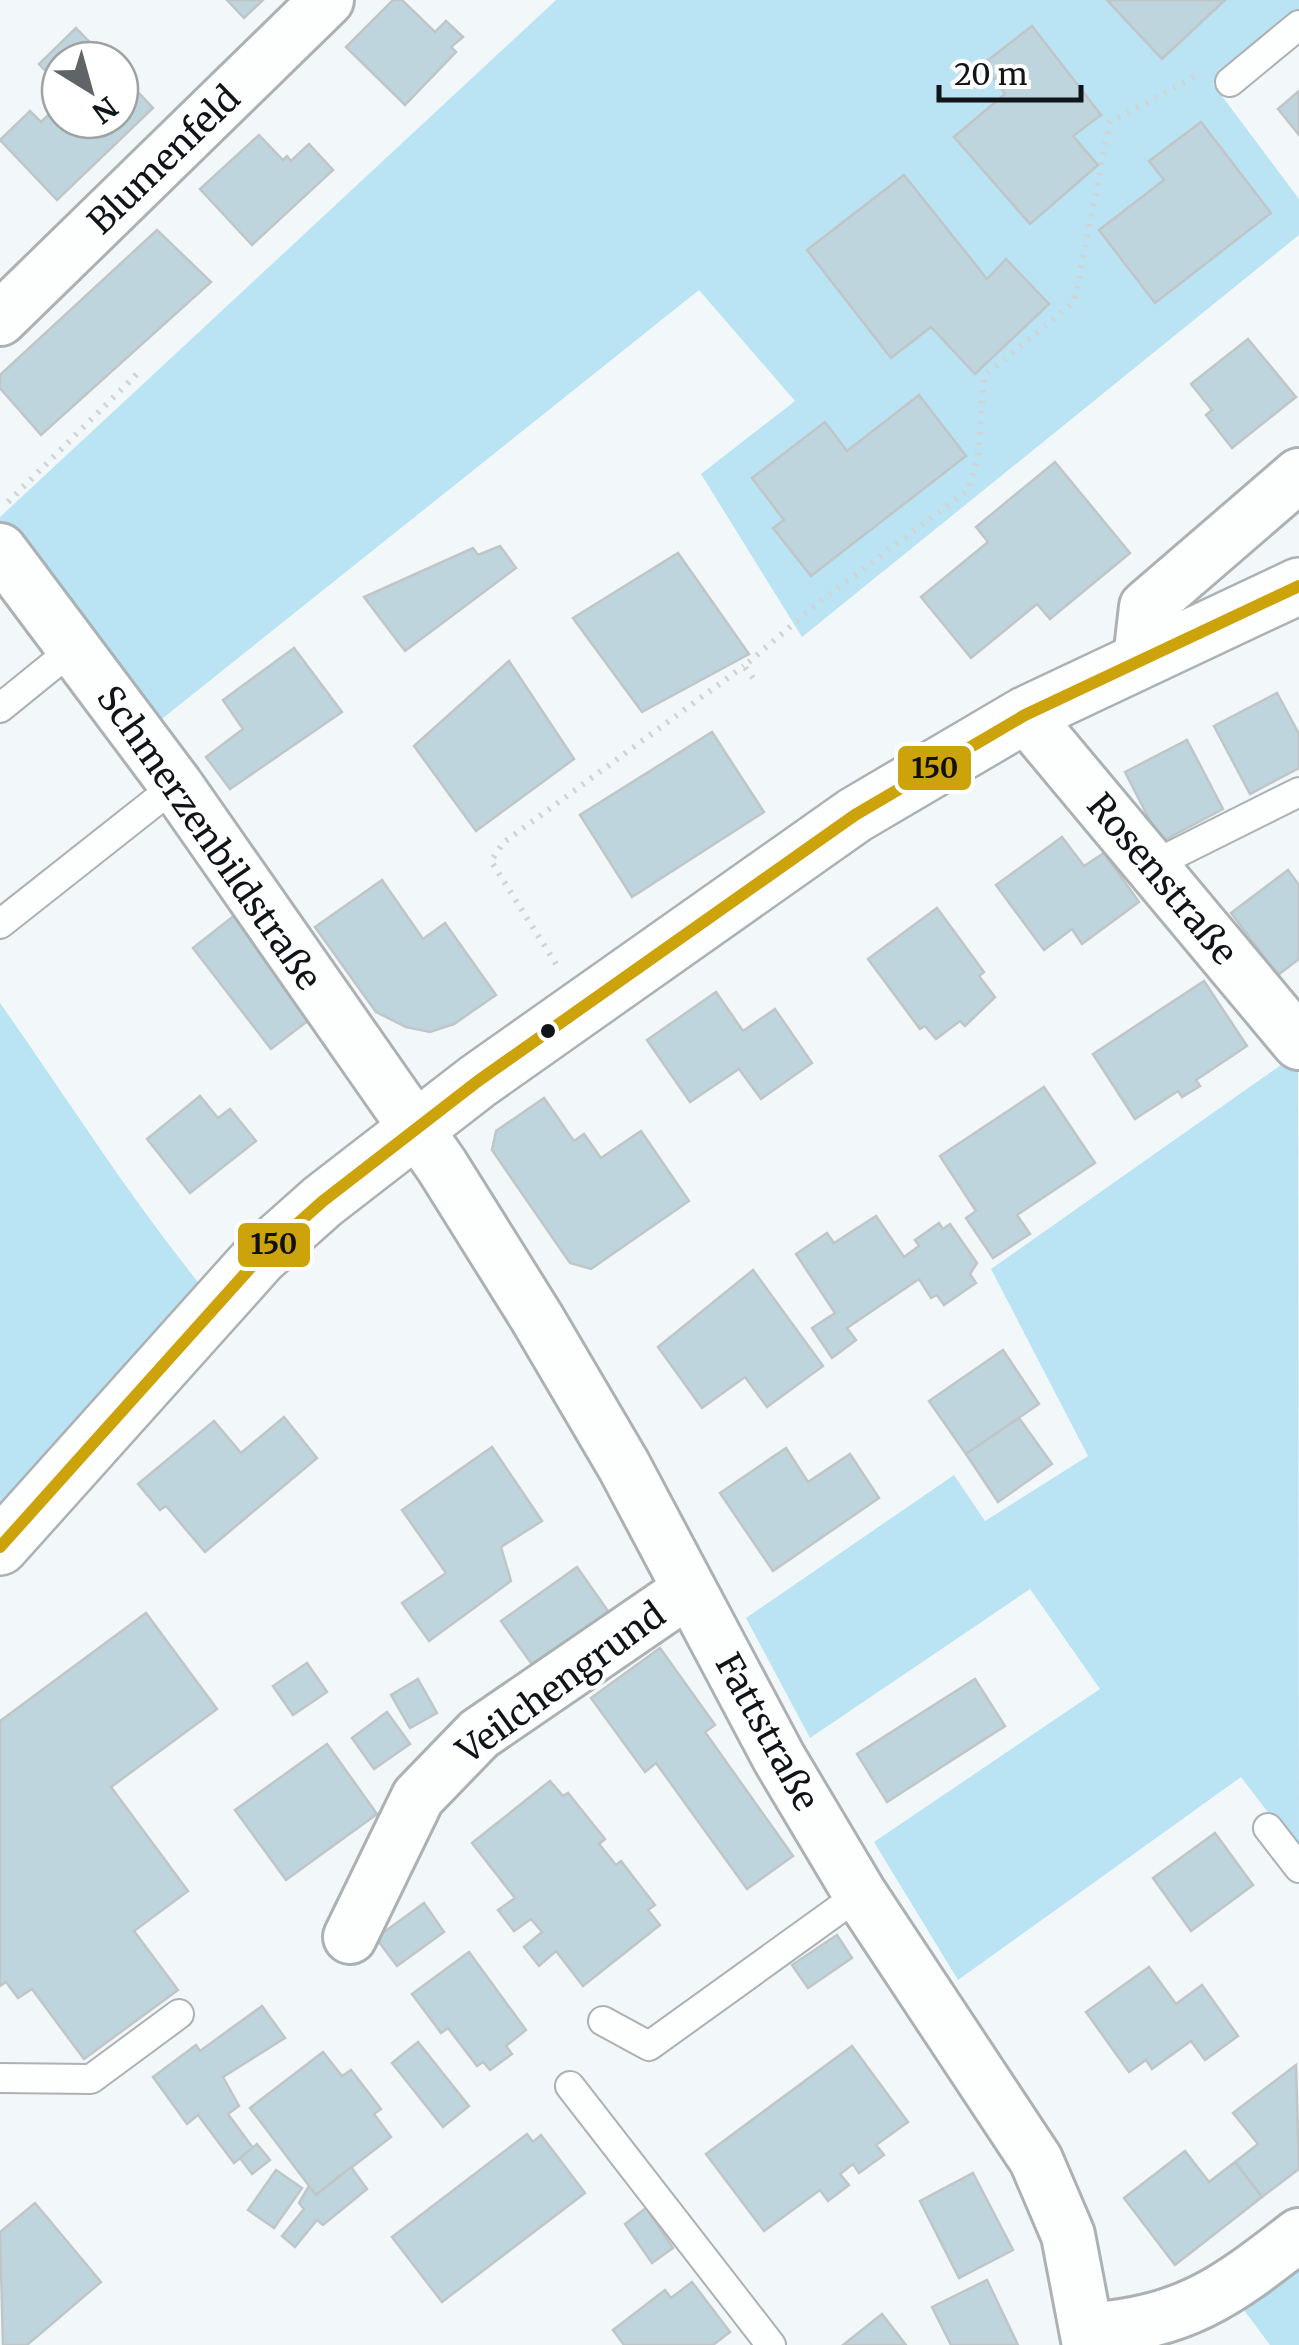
<svg xmlns="http://www.w3.org/2000/svg" width="1299" height="2345" font-family="Merriweather,serif">
<style>
.green{fill:#bae3f4}
.building{fill:#bed5de;stroke:#c0c6c8;stroke-width:2.5}
.lines{fill:none;stroke-linecap:round;stroke-linejoin:round}
.service-casing{stroke:#acb1b3;stroke-width:32}
.minor-casing{stroke:#acb1b3;stroke-width:58}
.tertiary-casing{stroke:#acb1b3;stroke-width:60}
.path{stroke:#d2d3d4;stroke-width:6;stroke-dasharray:2.5 8;stroke-linecap:butt}
.service{stroke:#fdfefe;stroke-width:28}
.minor{stroke:#fdfefe;stroke-width:52}
.tertiary{stroke:#fdfefe;stroke-width:55}
.bus-1-casing{stroke:#fff;stroke-width:20}
.bus-1{stroke:#cca30a;stroke-width:12}
.bus-dot{fill:#0f1518;stroke:#fff;stroke-width:4}
.labels{text-anchor:middle;stroke-width:8;stroke-linejoin:round;paint-order:stroke}
.street-label{font-size:35px;fill:#0f1518;stroke:#fff}
.line-badge{stroke:#fff;stroke-width:4}
.pale-badge-label{font-size:28px;text-anchor:middle;font-weight:bold;fill:#111}
</style>
<rect width="100%" height="100%" fill="#f2f8fa"/>
<g class="green">
<polygon points="556,0 1299,0 1299,13 1213,84 1299,199 1299,235 802,637 701,474 795,401 699,290 143,734 0,545 0,517"/>
<path d="M 0,1003 C 67,1098 129,1197 202,1287 L 0,1505 Z"/>
<polygon points="1298,1053 1299,1853 1241,1777 958,1980 874,1842 1100,1689 1030,1589 810,1738 746,1618 954,1475 985,1521 1088,1456 991,1269"/>
<polygon points="1299,2244 1299,2345 1270,2345 1232,2294"/>
</g>
<g class="building">
<polygon points="227,0 263,0 244,18"/>
<polygon points="393,0 402,0 435,32 446,21 463,37 451,47 456,52 405,105 346,47"/>
<polygon points="1107,0 1225,0 1162,59"/>
<polygon points="1032,26 1101,115 1073,136 1098,165 1030,224 954,137 1005,94 983,64"/>
<polygon points="76,28 107,60 60,60 60,86 39,64"/>
<polygon points="120,73 153,108 57,200 0,140 30,111 41,122 60,104 60,120 120,120"/>
<polygon points="1299,91 1299,135 1278,109"/>
<polygon points="1201,122 1271,213 1155,303 1099,230 1164,180 1149,161"/>
<polygon points="259,135 283,160 287,156 291,161 309,144 333,170 252,245 200,189"/>
<polygon points="904,175 987,279 1006,259 1049,304 975,374 931,327 891,358 807,250"/>
<polygon points="157,230 211,282 41,435 0,388 0,375"/>
<polygon points="1248,339 1296,397 1232,448 1206,415 1212,410 1191,384"/>
<polygon points="919,395 966,456 811,576 773,528 784,520 752,478 825,422 847,451"/>
<polygon points="1055,462 1130,553 1050,619 1037,604 971,658 921,597 988,542 976,527"/>
<polygon points="500,546 516,568 405,651 364,597 473,548 478,555"/>
<polygon points="678,553 749,654 642,712 573,618"/>
<polygon points="294,648 342,712 230,789 206,757 243,729 223,700"/>
<polygon points="509,661 574,759 476,831 414,746"/>
<polygon points="1277,693 1299,734 1299,768 1250,794 1214,726"/>
<polygon points="712,732 764,812 632,897 580,815"/>
<polygon points="1187,740 1223,809 1161,842 1125,772"/>
<polygon points="1062,837 1084,866 1104,853 1139,902 1082,944 1072,929 1044,950 996,885"/>
<polygon points="1288,870 1299,885 1299,959 1278,975 1231,913"/>
<polygon points="382,880 423,939 445,923 496,995 454,1024 430,1032 406,1027 376,1012 315,927"/>
<polygon points="937,908 984,972 979,976 995,997 965,1026 960,1021 936,1039 925,1026 920,1029 868,959"/>
<polygon points="235,915 314,1016 271,1049 193,948"/>
<polygon points="1204,981 1247,1046 1196,1080 1200,1086 1182,1097 1178,1091 1135,1119 1093,1054"/>
<polygon points="716,992 743,1031 775,1009 812,1063 761,1099 739,1069 690,1102 647,1040"/>
<polygon points="1044,1087 1095,1163 1017,1215 1030,1234 993,1258 966,1218 976,1211 940,1156"/>
<polygon points="200,1096 218,1118 230,1109 256,1141 190,1193 147,1139"/>
<polygon points="544,1098 574,1141 584,1134 601,1158 641,1131 689,1201 591,1269 570,1263 492,1150 496,1131"/>
<polygon points="876,1216 904,1257 919,1246 915,1240 939,1223 943,1229 950,1224 977,1263 970,1274 976,1283 944,1305 937,1295 931,1298 919,1279 847,1328 856,1340 832,1358 812,1328 835,1313 796,1254 827,1233 834,1243"/>
<polygon points="753,1270 823,1366 767,1407 745,1377 702,1408 658,1347"/>
<polygon points="1003,1350 1039,1404 966,1454 929,1401"/>
<polygon points="284,1417 317,1458 205,1552 166,1506 160,1510 138,1484 214,1421 241,1453"/>
<polygon points="1019,1418 1052,1464 998,1502 966,1454"/>
<polygon points="492,1447 542,1521 501,1547 511,1581 429,1641 402,1603 446,1573 402,1510"/>
<polygon points="786,1448 808,1482 850,1454 879,1498 773,1571 720,1493"/>
<polygon points="577,1567 617,1624 541,1677 501,1621"/>
<polygon points="146,1613 217,1709 111,1787 188,1891 134,1931 178,1990 84,2059 32,1989 18,1998 6,1982 0,1986 0,1721"/>
<polygon points="660,1648 715,1725 705,1732 793,1856 747,1889 656,1763 645,1772 591,1698"/>
<polygon points="307,1663 327,1692 293,1715 273,1686"/>
<polygon points="418,1679 437,1713 410,1728 391,1695"/>
<polygon points="975,1679 1005,1726 887,1802 857,1754"/>
<polygon points="387,1712 410,1744 374,1769 352,1738"/>
<polygon points="327,1744 377,1814 286,1880 235,1810"/>
<polygon points="550,1781 563,1796 568,1793 605,1839 599,1844 616,1865 621,1861 655,1905 648,1910 660,1925 583,1986 556,1951 539,1966 524,1947 542,1932 531,1919 514,1931 498,1910 515,1898 472,1843"/>
<polygon points="1215,1833 1253,1885 1191,1931 1153,1878"/>
<polygon points="424,1903 444,1932 397,1966 376,1938"/>
<polygon points="837,1935 852,1958 808,1988 792,1965"/>
<polygon points="469,1952 526,2030 506,2046 512,2054 490,2070 483,2062 477,2066 448,2028 441,2033 412,1994"/>
<polygon points="1149,1967 1176,2004 1202,1985 1238,2036 1205,2060 1191,2041 1152,2069 1146,2060 1129,2072 1086,2012"/>
<polygon points="262,2006 285,2038 223,2077 239,2106 228,2114 253,2148 234,2163 198,2115 187,2124 153,2077 196,2045 200,2051"/>
<polygon points="418,2042 469,2106 443,2127 392,2063"/>
<polygon points="852,2046 908,2122 876,2145 884,2155 859,2173 853,2164 840,2174 849,2185 828,2201 820,2190 764,2231 706,2154"/>
<polygon points="323,2052 342,2076 351,2070 381,2109 374,2114 391,2137 316,2195 250,2108"/>
<polygon points="1296,2065 1299,2169 1262,2197 1235,2162 1258,2144 1233,2113"/>
<polygon points="527,2134 533,2142 541,2135 585,2193 442,2302 392,2237"/>
<polygon points="257,2144 270,2160 252,2174 240,2158"/>
<polygon points="1185,2151 1209,2182 1235,2162 1262,2197 1175,2265 1124,2198"/>
<polygon points="351,2167 367,2189 323,2225 317,2220 295,2247 282,2236 304,2209 299,2203 309,2186 316,2195"/>
<polygon points="276,2170 302,2188 274,2228 248,2210"/>
<polygon points="973,2173 1013,2250 959,2278 920,2201"/>
<polygon points="35,2203 101,2282 27,2345 3,2345 0,2232"/>
<polygon points="646,2208 673,2248 652,2263 625,2224"/>
<polygon points="987,2280 1018,2345 951,2345 932,2307"/>
<polygon points="692,2282 730,2332 713,2345 624,2345 613,2330 665,2290 671,2298"/>
<polygon points="882,2314 906,2345 843,2345"/>
</g>
<g class="lines">
<g class="service-casing">
<g id="service">
<polyline points="1230,82 1299,25"/>
<polyline points="0,708 74,648"/>
<polyline points="1151,866 1299,792"/>
<polyline points="0,924 176,785"/>
<polyline points="1268,1828 1299,1868"/>
<polyline points="603,2021 649,2046 860,1894"/>
<polyline points="0,2078 91,2079 179,2014"/>
<polyline points="570,2086 771,2345"/>
</g>
</g>
<g class="minor-casing">
<g id="minor">
<polyline points="0,319 327,0"/>
<polyline points="0,550 176,785 442,1166 537,1318 624,1466 779,1758 860,1894 1036,2160 1068,2235 1089,2345"/>
<polyline points="1140,659 1146,607 1299,475"/>
<polyline points="1025,715 1299,1043"/>
<polyline points="350,1937 418,1797 479,1734 689,1590"/>
<path d="M 1089,2330 C 1187,2321 1223,2294 1299,2235"/>
</g>
</g>
<g class="tertiary-casing">
<polyline id="tertiary" points="0,1547 260,1257 323,1201 478,1081 855,815 1025,715 1299,586"/>
</g>
<g class="path">
<polyline points="8,502 142,369"/>
<polyline points="753,678 744,666 818,603 968,490 978,456 984,376 1074,302 1110,122 1194,77"/>
<polyline points="556,964 491,861 503,843 744,666"/>
</g>
<use href="#service" class="service"/>
<use href="#minor" class="minor"/>
<use href="#tertiary" class="tertiary"/>
<g class="bus-1-casing">
<polyline id="bus-1" points="0,1547 260,1257 323,1201 478,1081 855,815 1025,715 1299,586"/>
</g>
<use href="#bus-1" class="bus-1"/>
</g>
<circle class="bus-dot" cx="548" cy="1031" r="9"/>
<g class="labels">
<g class="street-label">
<text transform="translate(164 160) rotate(-44)" y="12">Blumenfeld</text>
<text transform="translate(209 838) rotate(55)" y="12">Schmerzenbildstraße</text>
<text transform="translate(1162 879) rotate(50)" y="12">Rosenstraße</text>
<text transform="translate(561 1683) rotate(-36)" y="12">Veilchengrund</text>
<text transform="translate(767 1732) rotate(61)" y="12">Fattstraße</text>
</g>
</g>
<g class="line-badge">
<rect x="896" y="744" width="77" height="48" rx="10" fill="#cca30a"/>
<rect x="236" y="1221" width="76" height="48" rx="10" fill="#cca30a"/>
</g>
<g class="pale-badge-label">
<text x="935" y="778">150</text>
<text x="274" y="1254">150</text>
</g>
<g transform="translate(90 90) rotate(143)"><circle r="48" fill="#ffffff" stroke="#9fa1a3" stroke-width="2.5"/>
<path d="M0-8L18 38L0 25L-18 38Z" fill="#5e6467"/>
<text y="-15" font-size="28" font-weight="bold" text-anchor="middle" fill="#0f1518">N</text>
</g>
<path d="M939 85v15h142v-15" fill="none" stroke="#0f1518" stroke-width="5"/>
<text x="954" y="85" font-size="30" fill="#0f1518" stroke="#ffffff" stroke-width="8" paint-order="stroke">20 m</text>
</svg>
